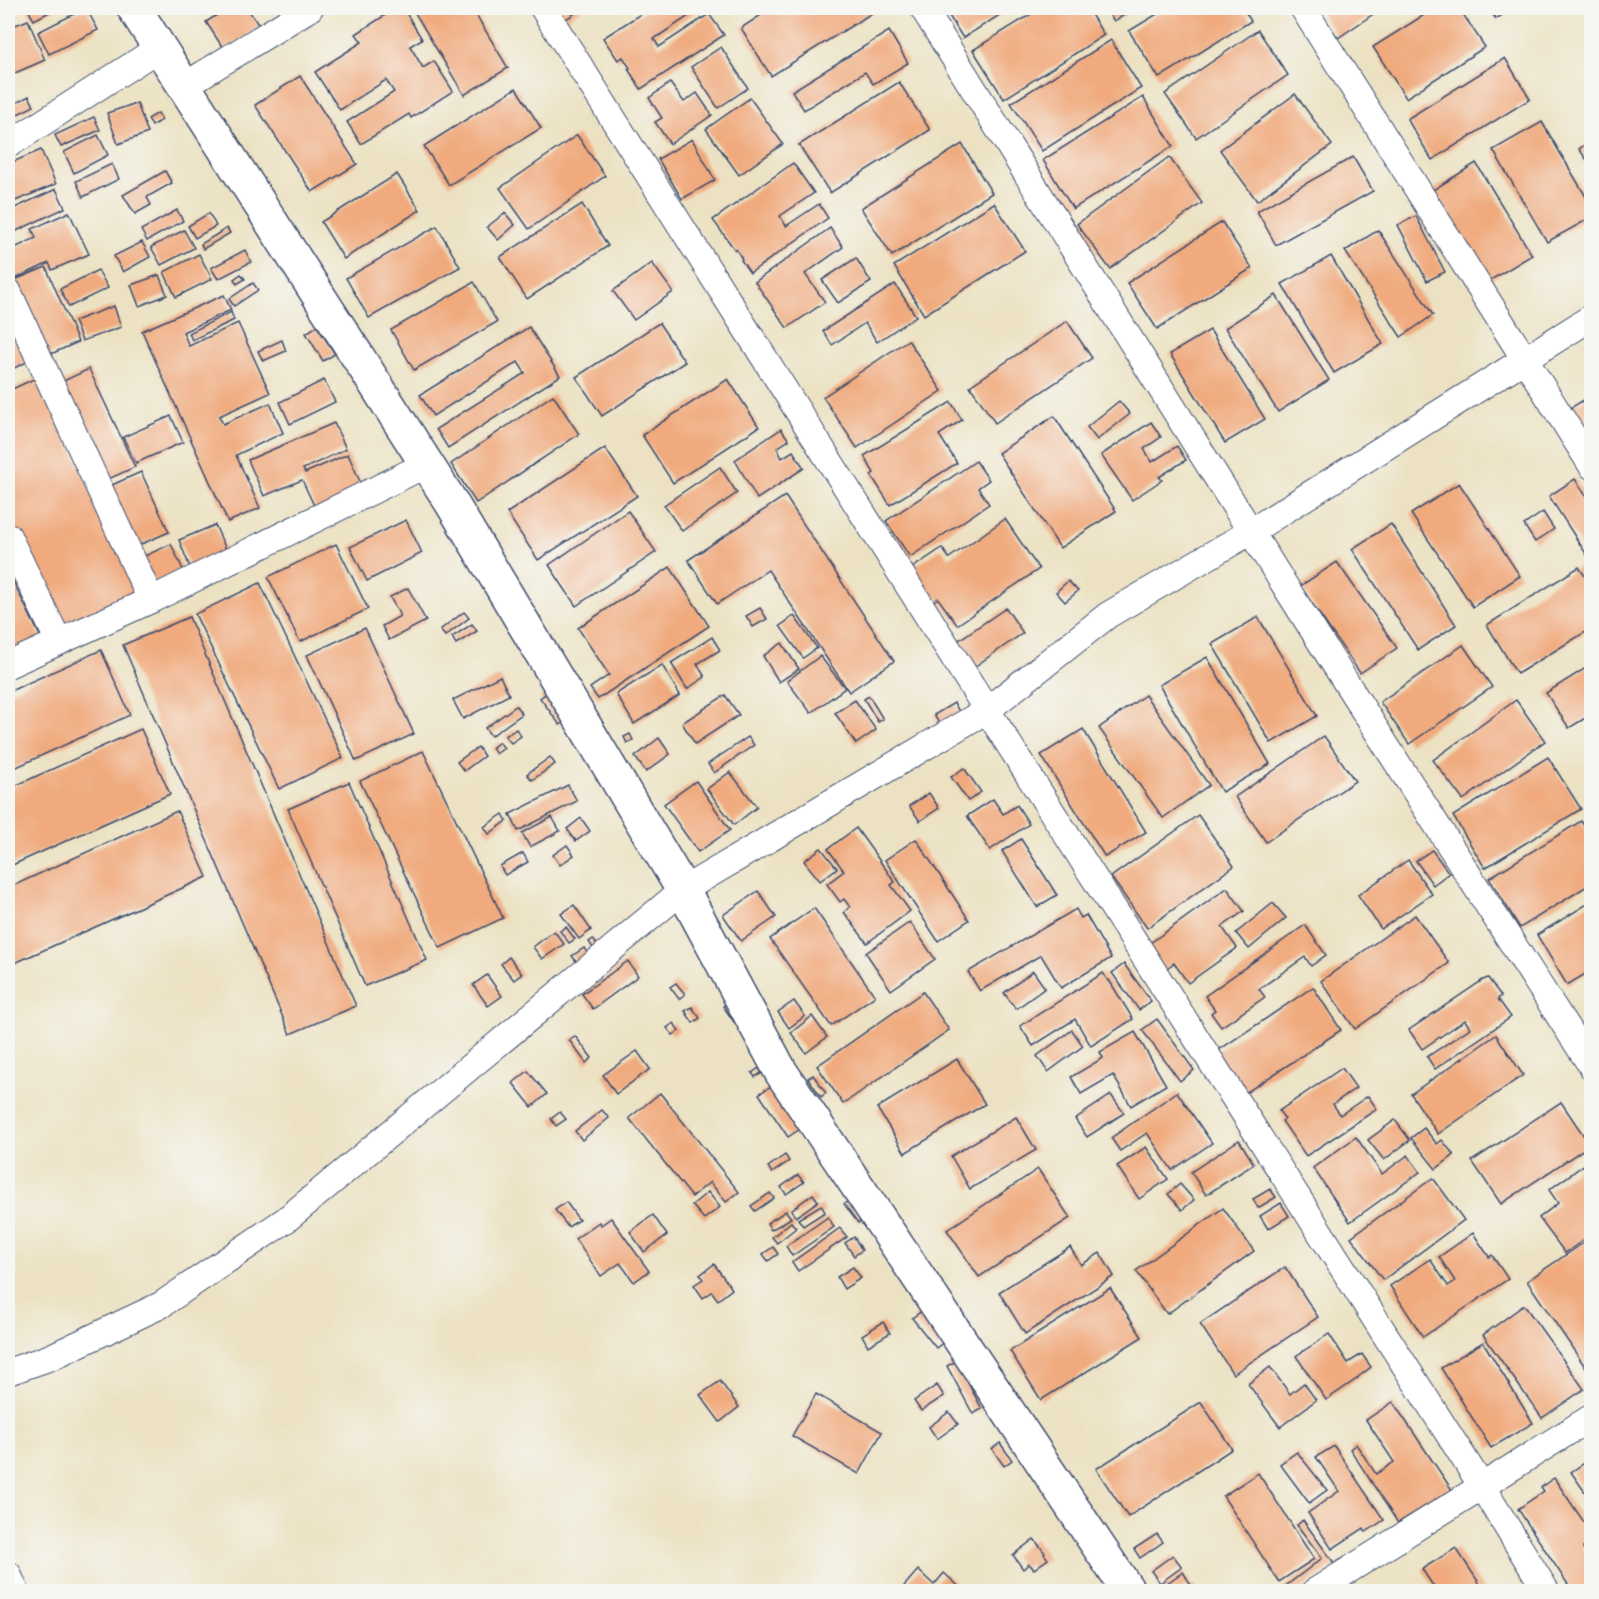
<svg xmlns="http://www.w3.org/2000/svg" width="1599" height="1599" font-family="'Gochi Hand',sans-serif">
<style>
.building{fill:#f0aa7e}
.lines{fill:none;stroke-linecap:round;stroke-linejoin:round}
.street-casing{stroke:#3a4a6d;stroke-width:28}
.secondary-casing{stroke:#3a4a6d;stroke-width:36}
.street{stroke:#fff;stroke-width:26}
.secondary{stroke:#fff;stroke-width:33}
</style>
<rect width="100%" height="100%" fill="#f6f6f2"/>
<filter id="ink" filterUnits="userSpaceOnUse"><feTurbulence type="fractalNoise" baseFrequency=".0167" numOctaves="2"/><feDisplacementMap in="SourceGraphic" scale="12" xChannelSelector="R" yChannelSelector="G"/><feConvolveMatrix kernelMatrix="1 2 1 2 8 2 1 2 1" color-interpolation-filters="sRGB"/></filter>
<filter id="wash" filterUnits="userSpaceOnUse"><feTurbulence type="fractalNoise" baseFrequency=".008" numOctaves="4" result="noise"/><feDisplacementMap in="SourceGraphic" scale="24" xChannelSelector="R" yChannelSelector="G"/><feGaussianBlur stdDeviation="1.35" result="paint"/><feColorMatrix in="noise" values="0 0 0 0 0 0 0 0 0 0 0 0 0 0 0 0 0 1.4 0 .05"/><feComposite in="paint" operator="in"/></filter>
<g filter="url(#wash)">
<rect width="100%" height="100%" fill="#ece2c3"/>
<g id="blocks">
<g class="building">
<polygon points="27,8 57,8 34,20"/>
<polygon points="86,8 98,30 49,54 38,32"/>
<polygon points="212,8 247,8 260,27 225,51 206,22 217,15"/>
<polygon points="396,8 403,8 422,39 410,46 423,68 434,61 453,91 411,118 409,114 361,144 347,122 394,92 386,80 340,110 315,72 362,42 356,34"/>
<polygon points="412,8 472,8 508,68 464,95"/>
<polygon points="549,8 583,8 560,23"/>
<polygon points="650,8 701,8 654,39 659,47 709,14 724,35 641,89 628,69 630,68 623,57 618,60 603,38"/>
<polygon points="772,8 868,8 872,13 771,76 741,28"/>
<polygon points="944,8 1011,8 963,38"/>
<polygon points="1041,8 1087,8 1104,35 1004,99 973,50"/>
<polygon points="1105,8 1136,8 1114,21"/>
<polygon points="1167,8 1243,8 1251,21 1159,78 1129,31"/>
<polygon points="1317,8 1382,8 1338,38"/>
<polygon points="1435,8 1459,8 1485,47 1406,98 1373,47"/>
<polygon points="1488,8 1513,8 1496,19"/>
<polygon points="28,20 45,60 8,76 8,28"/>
<polygon points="1258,30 1288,75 1196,138 1165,94"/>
<polygon points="889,31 908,63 873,84 865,72 804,110 792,91"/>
<polygon points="1111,40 1141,88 1042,151 1011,103"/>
<polygon points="721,47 748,88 718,108 691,67"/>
<polygon points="1505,58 1530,99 1432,160 1407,119"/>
<polygon points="300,76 357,164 312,192 255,105"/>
<polygon points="8,81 14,97 8,99"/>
<polygon points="899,82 930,130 830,193 799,145"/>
<polygon points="670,83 684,102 697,93 712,115 670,144 655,122 662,118 649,98"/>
<polygon points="516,88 541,128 449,185 424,146"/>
<polygon points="1295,94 1332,145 1257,201 1220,150"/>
<polygon points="29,96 34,106 8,119 8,107"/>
<polygon points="1143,97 1173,146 1073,209 1043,160"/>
<polygon points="750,98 783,144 739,175 706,129"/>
<polygon points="137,103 148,133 118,144 107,113"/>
<polygon points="158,113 162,120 152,126 148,119"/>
<polygon points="94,117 100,130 61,147 55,135"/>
<polygon points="1542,122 1592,207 1592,217 1547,242 1493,150"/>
<polygon points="98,135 108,155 74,173 64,152"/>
<polygon points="577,135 605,176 529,229 500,188"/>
<polygon points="692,139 715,180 682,199 658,159"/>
<polygon points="1592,140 1592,167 1579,149"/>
<polygon points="962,144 992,193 892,256 861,208"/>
<polygon points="41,150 56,184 8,204 8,164"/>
<polygon points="1169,157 1202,203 1110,269 1077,224"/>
<polygon points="1353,157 1373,191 1276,245 1257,211"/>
<polygon points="793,163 814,193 780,216 786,226 819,204 828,218 750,273 741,260 742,259 736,249 735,250 713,220"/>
<polygon points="1476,163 1532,255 1489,281 1433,190"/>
<polygon points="112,164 119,179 83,197 76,181"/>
<polygon points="165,171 172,183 147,197 151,205 135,214 123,195"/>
<polygon points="397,174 420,210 344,259 321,222"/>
<polygon points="56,189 65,208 8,235 8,211"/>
<polygon points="994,203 1025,251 924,315 894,266"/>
<polygon points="582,204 608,246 527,299 500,257"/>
<polygon points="177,210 183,221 147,241 141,230"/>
<polygon points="69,212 89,254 52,270 49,263 12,280 8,270 8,251 36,238 32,229"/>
<polygon points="209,213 216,226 195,238 188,226"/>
<polygon points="505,213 515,225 498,240 487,227"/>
<polygon points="1416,216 1445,272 1427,281 1398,225"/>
<polygon points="1222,222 1252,268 1157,329 1127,283"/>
<polygon points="437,226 460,267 369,318 346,278"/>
<polygon points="227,228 230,233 203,249 201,244"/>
<polygon points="830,228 843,247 805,274 825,302 787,328 755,282"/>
<polygon points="184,230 194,248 161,265 151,247"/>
<polygon points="1378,230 1433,315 1401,337 1345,251"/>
<polygon points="142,242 150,257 123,272 114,256"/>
<polygon points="245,250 251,262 218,279 211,268"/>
<polygon points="199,254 212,279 176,297 164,272"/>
<polygon points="1331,256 1383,344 1334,373 1282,284"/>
<polygon points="856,258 871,282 838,303 822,280"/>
<polygon points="652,263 673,292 634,320 613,291"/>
<polygon points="46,267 78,342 42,358 10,282"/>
<polygon points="98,270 108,288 69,307 60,289"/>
<polygon points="241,274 245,279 237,284 234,279"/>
<polygon points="159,275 167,295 139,306 131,285"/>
<polygon points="474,282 497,322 414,370 391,330"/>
<polygon points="253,283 258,290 234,306 229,299"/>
<polygon points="895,284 916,316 877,342 865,323 832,345 823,331"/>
<polygon points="224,295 231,310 183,332 189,346 238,323 270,393 219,416 223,424 270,403 283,433 236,455 260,508 228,522 142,331"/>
<polygon points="1276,295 1329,380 1278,412 1225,328"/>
<polygon points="114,306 121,327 82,341 74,321"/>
<polygon points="231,312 234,320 192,340 189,333"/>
<polygon points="8,316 29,361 8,371"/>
<polygon points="1067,321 1092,358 995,423 970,386"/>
<polygon points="659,323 685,362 602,416 576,377"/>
<polygon points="317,326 335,354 323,361 306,333"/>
<polygon points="529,327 560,376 448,448 436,429 525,373 518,362 433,416 420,395"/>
<polygon points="1210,330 1265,419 1225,443 1170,354"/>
<polygon points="282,340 286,351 263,361 258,351"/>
<polygon points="908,340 942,391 857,448 823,397"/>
<polygon points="89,369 135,467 102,482 57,384"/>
<polygon points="38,377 142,598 60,637 8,525 8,391"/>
<polygon points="728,379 759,427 673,483 642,435"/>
<polygon points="324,380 335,402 290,424 280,402"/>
<polygon points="553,395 579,434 476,503 451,464"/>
<polygon points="1592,395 1592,448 1567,410"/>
<polygon points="1119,401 1130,414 1097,440 1087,427"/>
<polygon points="951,402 962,420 939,435 957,463 890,505 871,475 874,473 864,456"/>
<polygon points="171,416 183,442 136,463 123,437"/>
<polygon points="1054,416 1116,511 1060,548 998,453"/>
<polygon points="1151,422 1161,437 1144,449 1152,462 1177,446 1186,460 1159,477 1162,480 1132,500 1101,455"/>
<polygon points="334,423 346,449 303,469 305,473 348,454 365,493 318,514 302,480 264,496 248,460"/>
<polygon points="781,429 789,440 777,448 782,458 793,451 804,468 757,499 735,460"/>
<polygon points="605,448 637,496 538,560 507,513"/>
<polygon points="976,461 989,480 978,488 989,504 910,557 886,521"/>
<polygon points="720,467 737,493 682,531 664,505"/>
<polygon points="141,472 169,532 130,549 103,489"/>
<polygon points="1575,479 1592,505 1592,563 1549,496"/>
<polygon points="1459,483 1520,576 1473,607 1411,514"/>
<polygon points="785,496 894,661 849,692 768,570 717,604 688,560"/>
<polygon points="628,511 656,552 576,606 549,565"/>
<polygon points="1543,512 1554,529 1535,542 1524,525"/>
<polygon points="1005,519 1039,569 957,625 938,598 930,604 908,571 942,548 949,558"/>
<polygon points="406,520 422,553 367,581 350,547"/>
<polygon points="1391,524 1456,625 1418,650 1352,549"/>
<polygon points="215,525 228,554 191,570 179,540"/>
<polygon points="171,544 185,574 152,590 138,559"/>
<polygon points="336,544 368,609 300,642 268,577"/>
<polygon points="1337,562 1397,648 1360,673 1300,586"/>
<polygon points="670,567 709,626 598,699 590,688 609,675 578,628"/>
<polygon points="1579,567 1592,587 1592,628 1517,674 1487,625"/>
<polygon points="9,573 42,640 8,656 8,574"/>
<polygon points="1068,581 1078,591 1065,602 1056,592"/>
<polygon points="260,583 343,758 279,789 195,614"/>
<polygon points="408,588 426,621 389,640 382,626 400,616 390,597"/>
<polygon points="760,608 767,619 753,627 746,616"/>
<polygon points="1006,608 1023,633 974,667 956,642"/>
<polygon points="464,612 469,618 445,636 440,630"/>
<polygon points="794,616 817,648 803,658 780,626"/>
<polygon points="189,617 356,1006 290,1034 123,645"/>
<polygon points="1258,617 1317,716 1271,743 1212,644"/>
<polygon points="472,624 477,631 456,644 452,637"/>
<polygon points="365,628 414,734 356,761 307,655"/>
<polygon points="712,637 720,650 697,664 705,677 687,689 671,663"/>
<polygon points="782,643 799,669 779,682 763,656"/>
<polygon points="1463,645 1492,687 1409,744 1380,702"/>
<polygon points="101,650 130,715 8,771 8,692"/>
<polygon points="820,656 845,688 811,713 787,681"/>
<polygon points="1207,657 1270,764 1222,792 1159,685"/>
<polygon points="1592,664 1592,714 1569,728 1546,693"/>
<polygon points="662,665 680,695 634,724 616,694"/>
<polygon points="500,676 509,695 463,719 453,700"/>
<polygon points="548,692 568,719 560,725 540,698"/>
<polygon points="725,695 739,715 695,744 682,723"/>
<polygon points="1145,695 1209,785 1163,818 1099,728"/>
<polygon points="869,696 883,719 878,722 864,699"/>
<polygon points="855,700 876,730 856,744 835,713"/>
<polygon points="1516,700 1545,741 1463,800 1433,760"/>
<polygon points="954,703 960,713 940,725 934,715"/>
<polygon points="516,706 522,714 491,736 485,728"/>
<polygon points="141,729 170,794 8,867 8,789"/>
<polygon points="516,729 521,736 511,743 505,736"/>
<polygon points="1083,729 1146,832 1105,857 1041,755"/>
<polygon points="630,734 633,740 627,743 624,737"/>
<polygon points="1324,736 1355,781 1266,842 1235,797"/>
<polygon points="748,737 754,745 714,773 708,764"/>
<polygon points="659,738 670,754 646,772 635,757"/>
<polygon points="499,742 504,748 496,754 492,748"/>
<polygon points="478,747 484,756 464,771 457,762"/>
<polygon points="423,751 503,918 440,948 360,781"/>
<polygon points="550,757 555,764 532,780 527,774"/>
<polygon points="1548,757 1581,809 1485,868 1453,816"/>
<polygon points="964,768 981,792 968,801 951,777"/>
<polygon points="730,772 757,807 734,825 707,789"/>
<polygon points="696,781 730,830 698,852 664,804"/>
<polygon points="349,782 427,960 365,986 288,809"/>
<polygon points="568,785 577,801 518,831 510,814"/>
<polygon points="929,793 939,808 920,821 909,806"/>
<polygon points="993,799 1003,814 1017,805 1029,824 990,850 967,816"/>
<polygon points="177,811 207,877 8,966 8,888"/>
<polygon points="503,814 507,821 489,834 484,827"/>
<polygon points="1198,815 1234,866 1147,928 1111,877"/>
<polygon points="552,817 560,831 530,847 522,833"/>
<polygon points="581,818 590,831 576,841 567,829"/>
<polygon points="1581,821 1592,838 1592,883 1520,928 1489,878"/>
<polygon points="856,828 895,882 891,885 910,911 867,943 844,912 850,907 844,899 840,902 827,884 844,871 828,849"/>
<polygon points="916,839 969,920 938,941 885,860"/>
<polygon points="1021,839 1057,895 1037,907 1002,851"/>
<polygon points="567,845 574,855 560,865 553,855"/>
<polygon points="821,848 837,868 820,881 804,861"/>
<polygon points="1432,850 1449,873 1433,885 1416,861"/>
<polygon points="523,853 528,862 505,875 500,866"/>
<polygon points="1408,860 1432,894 1381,929 1358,895"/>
<polygon points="1227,888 1244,911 1222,927 1237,948 1188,983 1174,963 1164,970 1146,946"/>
<polygon points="758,891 776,917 741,941 723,915"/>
<polygon points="1592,901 1592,970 1567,985 1537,935"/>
<polygon points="1273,903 1286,918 1249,949 1236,933"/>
<polygon points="574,905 591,930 579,939 561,914"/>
<polygon points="814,908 875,996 831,1026 770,939"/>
<polygon points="1076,909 1081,918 1086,915 1111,958 1061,988 1041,955 980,991 968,972"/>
<polygon points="1415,915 1449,963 1355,1029 1321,981"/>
<polygon points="910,922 935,959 891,990 866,953"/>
<polygon points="1305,925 1326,955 1311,966 1305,957 1259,989 1265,997 1221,1027 1211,1013 1215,1010 1205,996"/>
<polygon points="566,927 575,939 569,943 560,931"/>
<polygon points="554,931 564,944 542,959 533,947"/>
<polygon points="593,939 599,948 595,951 589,942"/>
<polygon points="584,948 591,958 580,966 572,956"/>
<polygon points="509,957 522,974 514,980 501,964"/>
<polygon points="628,961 638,976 593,1009 582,994"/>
<polygon points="1124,964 1151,1001 1139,1010 1112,973"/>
<polygon points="1033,971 1045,988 1016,1009 1004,993"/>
<polygon points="1103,973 1108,981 1109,980 1133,1019 1091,1046 1075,1019 1033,1046 1020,1026"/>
<polygon points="487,975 502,996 488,1006 473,985"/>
<polygon points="1488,978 1501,996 1498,999 1511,1017 1435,1069 1427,1057 1470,1028 1465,1020 1422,1049 1409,1030 1483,980"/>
<polygon points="676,983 685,994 679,999 670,987"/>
<polygon points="1313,987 1341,1030 1241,1096 1213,1054"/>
<polygon points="923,992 949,1030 843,1104 817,1066"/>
<polygon points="794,1001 805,1016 789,1028 778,1012"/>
<polygon points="728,1003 739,1019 734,1022 723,1006"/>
<polygon points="692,1007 700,1018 693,1023 685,1011"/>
<polygon points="812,1016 827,1037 806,1053 791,1033"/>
<polygon points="1157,1019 1194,1070 1180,1081 1142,1030"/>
<polygon points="674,1023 679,1031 673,1035 667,1028"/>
<polygon points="1072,1030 1083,1046 1048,1072 1037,1056"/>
<polygon points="1135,1032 1166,1085 1131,1106 1113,1075 1081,1094 1071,1077 1103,1058 1100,1052"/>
<polygon points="1496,1035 1523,1075 1438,1134 1411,1094"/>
<polygon points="575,1036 592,1058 586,1063 569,1040"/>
<polygon points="637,1051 650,1069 616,1094 603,1075"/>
<polygon points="957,1059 985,1104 905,1153 877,1108"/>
<polygon points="759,1068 762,1073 755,1077 752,1073"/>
<polygon points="1342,1068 1356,1088 1333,1104 1340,1115 1368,1096 1377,1109 1306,1156 1282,1121 1285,1119 1279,1111"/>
<polygon points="528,1071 547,1094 532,1107 513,1083"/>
<polygon points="813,1075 826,1093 821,1097 808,1078"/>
<polygon points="774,1084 803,1127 788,1137 759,1094"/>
<polygon points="1177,1092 1212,1143 1172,1170 1147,1133 1120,1151 1111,1138"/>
<polygon points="660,1093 739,1192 726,1202 710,1182 692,1197 629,1118"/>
<polygon points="1111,1095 1124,1113 1087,1137 1075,1119"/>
<polygon points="1561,1102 1590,1145 1501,1204 1472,1161"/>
<polygon points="602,1110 609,1118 582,1140 575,1131"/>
<polygon points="560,1112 566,1119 556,1126 551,1119"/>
<polygon points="1016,1117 1036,1150 970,1189 951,1156"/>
<polygon points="1395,1120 1410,1140 1384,1160 1368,1140"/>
<polygon points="1424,1128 1437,1144 1442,1140 1454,1155 1436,1169 1411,1138"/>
<polygon points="1356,1137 1382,1174 1408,1155 1420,1172 1350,1222 1313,1168"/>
<polygon points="1239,1140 1254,1164 1206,1195 1191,1172"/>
<polygon points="1146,1147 1168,1179 1139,1199 1117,1166"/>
<polygon points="785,1155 789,1161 772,1173 768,1167"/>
<polygon points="1592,1159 1592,1234 1565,1253 1539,1218 1558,1203 1549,1190"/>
<polygon points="1038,1169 1070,1218 979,1277 947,1230"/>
<polygon points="798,1175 804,1182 786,1194 781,1187"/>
<polygon points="1433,1178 1464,1220 1383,1280 1351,1237"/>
<polygon points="1180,1184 1194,1200 1182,1210 1168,1194"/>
<polygon points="1270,1189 1276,1197 1258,1208 1253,1199"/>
<polygon points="708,1192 720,1207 704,1219 692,1205"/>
<polygon points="770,1193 774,1198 755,1211 751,1206"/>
<polygon points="813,1194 818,1201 796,1217 791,1210"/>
<polygon points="850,1200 863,1220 858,1223 844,1204"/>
<polygon points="566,1202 579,1220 568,1227 555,1210"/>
<polygon points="1281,1203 1289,1216 1268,1229 1260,1216"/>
<polygon points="821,1205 825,1212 803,1226 798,1219"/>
<polygon points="1223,1208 1254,1251 1167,1314 1136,1271"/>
<polygon points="786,1211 791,1218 771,1230 767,1223"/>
<polygon points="653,1215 667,1235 644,1252 630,1232"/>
<polygon points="828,1217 834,1227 792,1256 786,1246"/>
<polygon points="611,1218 649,1271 634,1282 620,1263 601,1276 575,1239 599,1222 601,1225"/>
<polygon points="791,1222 796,1228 777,1243 772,1237"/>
<polygon points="840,1228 847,1237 798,1271 792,1262"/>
<polygon points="1473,1233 1489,1257 1492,1255 1508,1279 1423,1337 1390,1286 1430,1259 1448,1286 1455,1281 1439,1257"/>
<polygon points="854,1237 862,1250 854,1256 845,1243"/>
<polygon points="1588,1240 1592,1245 1592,1377 1527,1281"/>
<polygon points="773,1247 778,1254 768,1261 763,1254"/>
<polygon points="1070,1247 1081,1265 1100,1253 1114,1276 1025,1334 999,1292"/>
<polygon points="714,1264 732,1289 718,1300 712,1292 703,1298 694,1285 703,1279 700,1275"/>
<polygon points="853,1267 861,1278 844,1289 837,1277"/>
<polygon points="1285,1267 1318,1317 1233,1374 1200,1324"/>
<polygon points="1110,1288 1142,1337 1041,1400 1010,1351"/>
<polygon points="1524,1305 1584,1389 1542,1418 1483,1335"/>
<polygon points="922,1311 945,1341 936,1348 912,1318"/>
<polygon points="883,1322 890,1333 868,1346 862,1335"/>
<polygon points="1329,1334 1348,1363 1362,1354 1371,1367 1358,1377 1358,1378 1326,1400 1296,1356"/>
<polygon points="1483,1342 1533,1423 1491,1448 1441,1368"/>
<polygon points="956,1361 982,1409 973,1414 947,1366"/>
<polygon points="1270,1367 1290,1394 1304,1383 1316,1400 1280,1427 1248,1384"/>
<polygon points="720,1381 739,1407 720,1422 700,1395"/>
<polygon points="937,1385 944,1396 921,1411 914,1401"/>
<polygon points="816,1394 882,1432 859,1474 792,1436"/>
<polygon points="1201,1402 1232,1449 1128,1517 1096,1469"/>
<polygon points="1393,1402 1452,1490 1398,1523 1350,1449 1356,1444 1376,1474 1394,1462 1366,1420"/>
<polygon points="949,1412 958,1424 937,1439 929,1427"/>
<polygon points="1000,1443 1012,1460 1004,1466 992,1449"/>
<polygon points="1334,1446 1384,1520 1366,1532 1364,1528 1332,1549 1308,1513 1339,1491 1316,1457"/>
<polygon points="1297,1452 1327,1490 1309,1503 1280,1464"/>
<polygon points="1592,1458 1592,1502 1571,1472"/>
<polygon points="1258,1473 1314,1559 1279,1582 1223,1496"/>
<polygon points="1554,1478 1592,1534 1592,1543 1583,1548 1592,1561 1592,1592 1573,1592 1518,1509 1544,1491 1541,1487"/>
<polygon points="1303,1520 1334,1563 1333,1564 1335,1567 1328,1569 1298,1592 1278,1592 1322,1558 1297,1525"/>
<polygon points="1157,1534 1163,1542 1140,1558 1134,1549"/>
<polygon points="1034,1539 1045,1553 1044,1554 1048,1559 1034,1569 1029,1564 1023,1569 1013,1555"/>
<polygon points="1456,1548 1485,1592 1437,1592 1422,1569"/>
<polygon points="1173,1555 1182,1567 1160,1583 1151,1571"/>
<polygon points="918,1570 934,1585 944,1573 965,1592 899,1592"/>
<polygon points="1183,1572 1190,1583 1178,1592 1167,1592 1163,1586"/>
<polygon points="1193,1585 1197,1591 1184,1592"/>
</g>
</g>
</g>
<g filter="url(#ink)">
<use href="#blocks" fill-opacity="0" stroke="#3a4a6d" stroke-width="1.5"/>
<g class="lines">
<g class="street-casing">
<g id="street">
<polyline points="543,8 987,710 1481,1485 1547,1592"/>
<path d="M 923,8 C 1144,362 1365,716 1592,1067"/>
<polyline points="1303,8 1592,466"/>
<polyline points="184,86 310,8"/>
<polyline points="8,145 159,48"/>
<polyline points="8,291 151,600"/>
<polyline points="8,536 59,642"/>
<polyline points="8,665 151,600 427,464"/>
<polyline points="8,1372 51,1357 161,1305 287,1219 683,890 987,710 1108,615 1250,532 1592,317"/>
<polyline points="8,1574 16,1592"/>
<polyline points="1314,1592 1592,1417"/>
</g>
</g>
<g class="secondary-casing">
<polyline id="secondary" points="134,8 451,502 683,890 781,1072 1129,1592"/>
</g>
<use href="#street" class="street"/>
<use href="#secondary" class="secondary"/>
</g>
</g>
<rect width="1599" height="1599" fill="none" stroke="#f6f6f2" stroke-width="30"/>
</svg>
